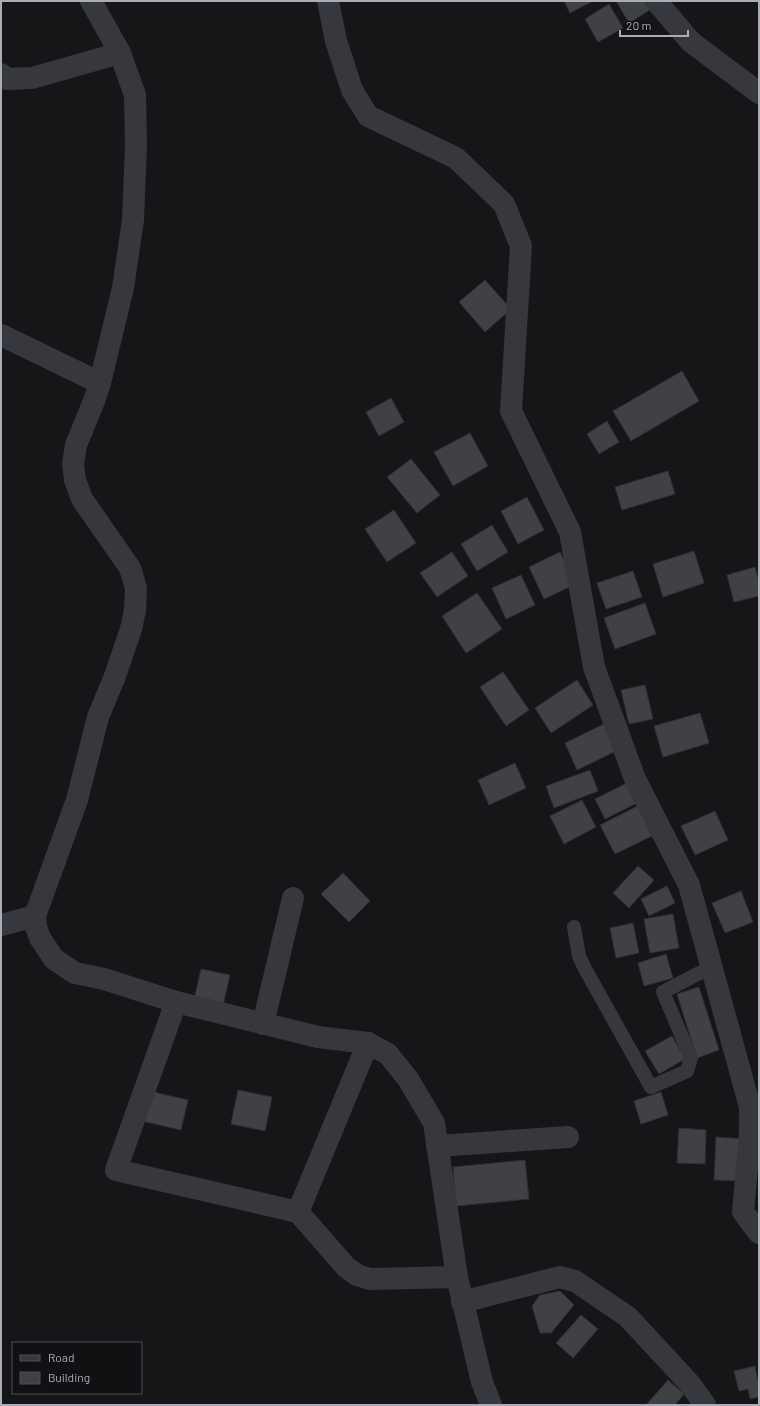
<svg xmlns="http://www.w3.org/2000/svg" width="760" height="1406" font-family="Barlow,sans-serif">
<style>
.building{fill:#404145;stroke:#303034}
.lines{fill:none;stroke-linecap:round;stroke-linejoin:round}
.service{stroke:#37383d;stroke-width:14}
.minor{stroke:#37383d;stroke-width:22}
</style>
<rect width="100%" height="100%" fill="#161618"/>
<g class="building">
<polygon points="564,1 593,1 570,13"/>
<polygon points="616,1 648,1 653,8 629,23"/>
<polygon points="609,4 623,28 598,42 585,19"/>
<polygon points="485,280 511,309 485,332 459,302"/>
<polygon points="682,371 699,401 631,441 613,411"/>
<polygon points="391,398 404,422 379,436 366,412"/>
<polygon points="607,421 619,442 599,454 587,434"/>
<polygon points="470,433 488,466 453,486 434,452"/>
<polygon points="411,459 440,495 417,513 387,477"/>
<polygon points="668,471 675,494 622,510 615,487"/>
<polygon points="527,497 544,530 518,544 501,511"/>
<polygon points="394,510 416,543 387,562 365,529"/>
<polygon points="492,525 508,552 477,571 461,544"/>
<polygon points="694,551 704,583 663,597 653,564"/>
<polygon points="452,552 468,576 437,597 420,573"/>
<polygon points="560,552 576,584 544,599 529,567"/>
<polygon points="755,567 759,582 759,596 734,602 727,575"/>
<polygon points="633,571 642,597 606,609 597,583"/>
<polygon points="521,575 535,605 506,619 492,588"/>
<polygon points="477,593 502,629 466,653 442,616"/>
<polygon points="645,603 656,634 615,649 604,618"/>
<polygon points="503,672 529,710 506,726 480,687"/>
<polygon points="577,680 593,705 551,733 535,708"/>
<polygon points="645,685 653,719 629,724 621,690"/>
<polygon points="700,713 709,743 663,757 654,726"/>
<polygon points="604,724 616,751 577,770 565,743"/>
<polygon points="515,763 526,788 489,805 478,780"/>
<polygon points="590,770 598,791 554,808 546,786"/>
<polygon points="627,783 637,803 605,819 595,799"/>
<polygon points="582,800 596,827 564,844 550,816"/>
<polygon points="640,805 654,835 615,854 600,825"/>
<polygon points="715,811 728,840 695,855 681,826"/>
<polygon points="638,866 654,880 629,908 613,893"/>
<polygon points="343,873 370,901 349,922 321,894"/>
<polygon points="667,886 675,903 649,916 641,899"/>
<polygon points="741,891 753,922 725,933 712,903"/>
<polygon points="673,914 679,948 650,953 644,919"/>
<polygon points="633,923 639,953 616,958 610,928"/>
<polygon points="666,954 673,978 644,986 638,963"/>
<polygon points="201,969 230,975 222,1010 193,1004"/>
<polygon points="699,987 719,1050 697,1058 677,994"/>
<polygon points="672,1036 685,1059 659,1074 645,1051"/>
<polygon points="238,1090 272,1097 265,1131 231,1124"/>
<polygon points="149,1091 188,1100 181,1130 142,1121"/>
<polygon points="661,1092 668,1115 641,1124 634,1101"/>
<polygon points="679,1128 706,1130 705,1164 677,1163"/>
<polygon points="716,1137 743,1139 741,1181 714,1180"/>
<polygon points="525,1160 529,1199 456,1206 453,1167"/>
<polygon points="560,1291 574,1305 551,1333 540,1333 532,1306 540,1295"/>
<polygon points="581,1315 598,1329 573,1358 556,1343"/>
<polygon points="755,1366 758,1381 759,1381 759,1397 750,1399 748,1389 739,1391 734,1371"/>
<polygon points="668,1380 684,1394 675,1405 646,1405"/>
</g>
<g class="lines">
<polyline class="service" points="574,927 579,956 584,967 651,1087 687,1071 691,1058 663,992 711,967"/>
<g class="minor">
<polyline points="91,1 120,53 135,95 136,145 133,220 123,288 100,383 94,401 76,445 73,464 75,480 82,499 130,568 136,588 135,610 131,629 115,676 98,717 77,800 35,916 36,927 40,938 54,959 75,973 104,979 176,1002 318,1037 368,1043 388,1054 408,1079 434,1123 457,1277 482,1382 491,1405"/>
<polyline points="328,1 336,41 352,90 368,116 456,158 504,204 521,246 511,411 570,532 594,667 635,779 689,885 750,1107 750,1134 743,1212 759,1233"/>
<polyline points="656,1 691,42 759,93"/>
<polyline points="1,74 7,79 32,78 120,53"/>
<polyline points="1,335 100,383"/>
<polyline points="1,925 35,916"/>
<polyline points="176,1002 116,1170 298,1212 346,1267 357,1275 370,1279 457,1277"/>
<polyline points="263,1024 293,898"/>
<polyline points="437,1146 568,1137"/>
<polyline points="298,1212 368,1043"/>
<polyline points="462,1302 560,1277 575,1281 628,1317 690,1384 705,1405"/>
</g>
</g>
<rect width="760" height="1406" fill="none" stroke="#a8adb8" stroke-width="4"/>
<rect x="12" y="1342" width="130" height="52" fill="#111113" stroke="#4d4f55"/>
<rect x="20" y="1355" width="20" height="6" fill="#37383d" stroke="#4d4f55"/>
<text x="48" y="1362" font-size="12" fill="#a8adb8">Road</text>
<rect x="20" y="1372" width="20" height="12" fill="#404145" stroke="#4d4f55"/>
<text x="48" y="1382" font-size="12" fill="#a8adb8">Building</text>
<path d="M620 30v6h68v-6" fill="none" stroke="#a8adb8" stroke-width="2"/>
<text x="626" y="30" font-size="12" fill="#a8adb8" stroke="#111113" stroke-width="3" paint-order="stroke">20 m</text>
</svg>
